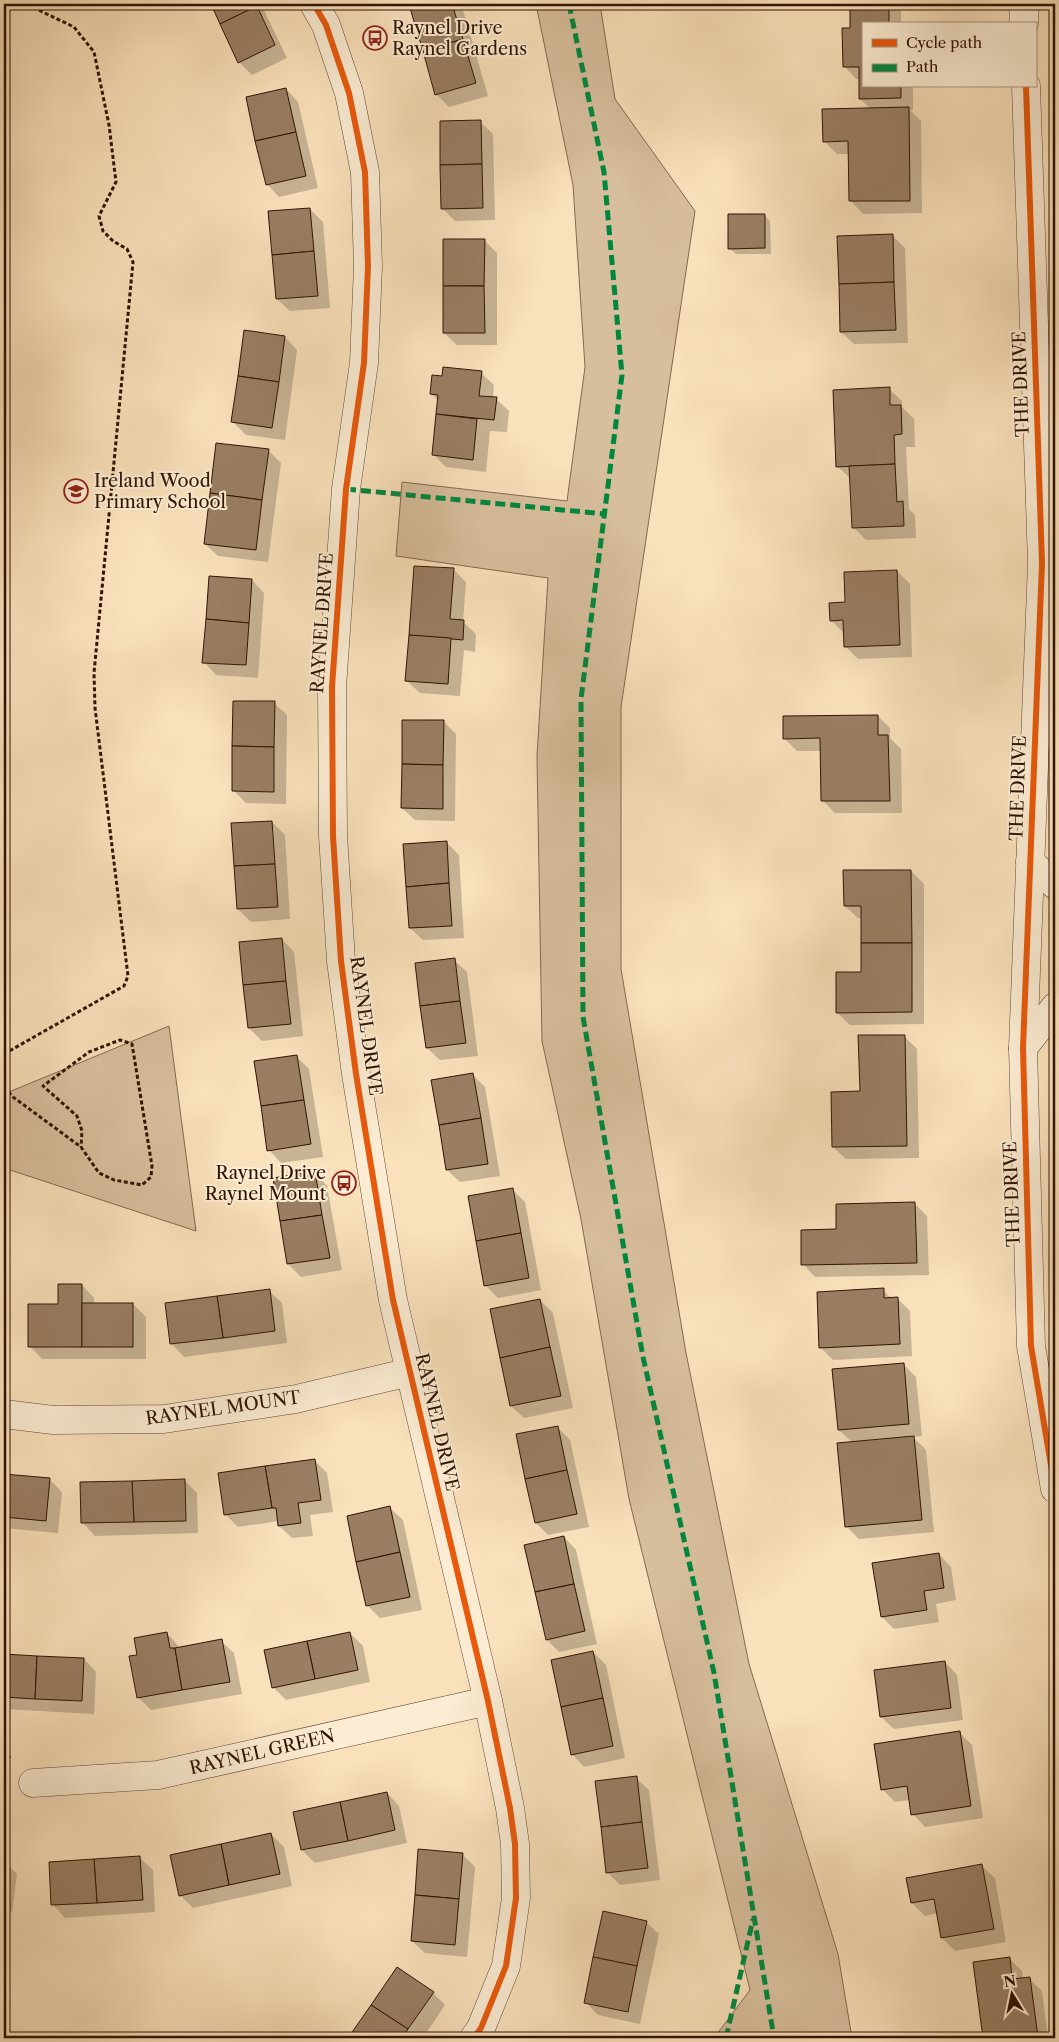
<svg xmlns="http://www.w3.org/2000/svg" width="1059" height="2042" font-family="'Libre Caslon Text',serif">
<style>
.green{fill:#d7be9c;stroke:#846850}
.shadow{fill:#0003}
.building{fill:#997e63;stroke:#311303}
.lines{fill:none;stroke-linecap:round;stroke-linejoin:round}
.street-casing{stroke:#634631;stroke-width:29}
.path{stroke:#311303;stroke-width:3;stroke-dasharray:4 2.5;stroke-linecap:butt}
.street{stroke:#fbecd3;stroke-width:28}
.quiet{stroke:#00873e;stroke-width:5;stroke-dasharray:10 5;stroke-linecap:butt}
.cycleway-casing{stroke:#fbecd3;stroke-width:9}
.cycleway{stroke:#e8590c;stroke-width:6}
.labels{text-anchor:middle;stroke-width:4;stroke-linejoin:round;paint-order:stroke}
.poi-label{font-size:18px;fill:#311303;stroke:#fbecd3;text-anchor:start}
.street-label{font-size:18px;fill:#311303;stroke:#fbecd3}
</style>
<rect width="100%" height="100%" fill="#f9e1bb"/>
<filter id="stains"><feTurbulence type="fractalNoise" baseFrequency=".004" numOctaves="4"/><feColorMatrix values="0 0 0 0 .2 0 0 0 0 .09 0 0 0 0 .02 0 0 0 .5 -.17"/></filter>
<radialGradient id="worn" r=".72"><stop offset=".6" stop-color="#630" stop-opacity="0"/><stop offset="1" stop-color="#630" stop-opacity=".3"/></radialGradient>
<g class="green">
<polygon points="536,4 600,4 615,99 695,211 621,707 621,969 686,1353 749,1664 838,1954 852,2038 714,2038 750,1990 629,1499 581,1219 542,1041 537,756 548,578 396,556 402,482 567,501 585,367 573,185"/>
<polygon points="169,1026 196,1231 4,1168 4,1094"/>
</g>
<g class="shadow">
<polygon points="212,4 261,4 287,58 252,75 239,62"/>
<polygon points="428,4 456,4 463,10 488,96 449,107 436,94 411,9"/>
<polygon points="851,4 901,4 901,24 863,24 863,86 913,86 913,110 910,110 921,121 922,213 863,214 851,201 850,154 837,154 824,141 871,109 860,99 860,79 856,79 844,66 851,29"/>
<polygon points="286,89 298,102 318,188 279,197 267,184"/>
<polygon points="480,122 493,134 495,220 455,221 443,209"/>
<polygon points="310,209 323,222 330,308 290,311 277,299"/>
<polygon points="764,215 770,221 771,254 736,254 729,248"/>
<polygon points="892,235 905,248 908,343 854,344 841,332"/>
<polygon points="484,240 497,253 497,345 457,345 444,333"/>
<polygon points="285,337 297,350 285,440 246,435 233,422"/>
<polygon points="481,373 494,385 493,398 496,399 509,411 507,432 490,431 486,472 446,467 434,455 439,401 431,394 443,377"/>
<polygon points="889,389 902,401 902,407 914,419 915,447 906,447 909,509 915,515 916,538 866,540 853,527 851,479 837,466"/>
<polygon points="268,450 281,463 268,562 218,556 205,544"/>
<polygon points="453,569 466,582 463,622 476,634 475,652 464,650 460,696 420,693 407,681"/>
<polygon points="897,571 910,584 912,657 858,659 845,646 844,633 831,620 846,604"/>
<polygon points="252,580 264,593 258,678 216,675 204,662"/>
<polygon points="274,703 287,715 286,804 246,803 233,790"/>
<polygon points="878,716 890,728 890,738 901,749 902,813 835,813 822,800 821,751 797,751 784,738"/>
<polygon points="443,721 456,734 455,821 415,820 402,808"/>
<polygon points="272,822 285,835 290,919 251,922 238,909"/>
<polygon points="446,842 459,855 464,938 423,940 410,928"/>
<polygon points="911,871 924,884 924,1024 850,1025 837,1012 863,973 862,918 858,918 845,906"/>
<polygon points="282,939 294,952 303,1036 262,1041 249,1028"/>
<polygon points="454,960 467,972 478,1056 440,1060 427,1048"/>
<polygon points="904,1036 917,1049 919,1158 846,1159 833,1147 861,1092"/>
<polygon points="297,1057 309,1069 323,1157 281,1163 269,1150"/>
<polygon points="473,1075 485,1087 500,1176 460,1182 447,1170"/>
<polygon points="315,1173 327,1186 342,1270 301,1277 288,1264 274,1179"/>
<polygon points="512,1189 525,1202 541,1290 498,1298 485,1285"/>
<polygon points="915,1204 927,1216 929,1275 815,1277 803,1264 837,1230"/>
<polygon points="82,1285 94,1298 94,1305 133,1304 146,1317 146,1359 42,1359 30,1346 59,1305"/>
<polygon points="883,1290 892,1299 898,1299 910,1311 912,1356 833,1360 821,1348"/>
<polygon points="269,1291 282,1303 287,1343 184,1357 172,1344 166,1304"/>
<polygon points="540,1300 553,1313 573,1408 524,1418 511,1406"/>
<polygon points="4,1305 11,1313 4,1352"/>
<polygon points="903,1364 916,1377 922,1436 913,1437 926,1450 934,1532 859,1539 847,1527 853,1443 839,1430"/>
<polygon points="557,1427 570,1440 589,1527 548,1535 536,1523"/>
<polygon points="314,1460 327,1473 333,1512 310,1515 313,1536 292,1538 279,1526 279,1521 238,1527 226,1515"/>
<polygon points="4,1475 49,1479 62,1492 58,1533 4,1528"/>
<polygon points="184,1480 197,1493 198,1533 95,1536 83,1523"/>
<polygon points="390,1508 403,1520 422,1610 380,1618 368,1606"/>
<polygon points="564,1537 576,1550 597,1644 559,1652 547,1640"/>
<polygon points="939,1554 951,1567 956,1600 936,1604 939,1622 894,1629 882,1617"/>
<polygon points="167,1633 180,1648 221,1641 234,1653 242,1694 151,1710 138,1697 138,1656"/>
<polygon points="350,1633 363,1646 370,1682 286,1700 273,1687"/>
<polygon points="593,1652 606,1665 625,1758 584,1767 572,1754"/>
<polygon points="4,1655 84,1659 96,1672 94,1714 4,1709"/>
<polygon points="945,1662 957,1675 963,1720 894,1729 881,1717"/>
<polygon points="959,1732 972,1745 983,1818 925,1827 913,1814 910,1800 895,1802 882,1789"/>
<polygon points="636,1778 649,1790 660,1880 620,1885 607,1872"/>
<polygon points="387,1793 399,1806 407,1843 315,1863 302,1850 294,1813"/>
<polygon points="271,1834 284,1847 292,1886 193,1908 180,1895"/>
<polygon points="462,1854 475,1867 467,1957 425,1953 412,1941"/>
<polygon points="140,1858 153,1870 155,1912 65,1918 53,1905 50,1863"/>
<polygon points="4,1861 17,1874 12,1913 4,1912"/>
<polygon points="982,1866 995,1878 1006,1942 955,1951 942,1938 938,1913 925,1916 912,1903 908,1879"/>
<polygon points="646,1922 659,1934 640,2024 598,2015 585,2002"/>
<polygon points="1009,1958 1022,1971 1023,1979 1029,1978 1042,1991 1048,2038 985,2038 975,1963"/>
<polygon points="398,1968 433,1993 445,2005 423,2038 350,2038"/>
</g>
<g class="building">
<polygon points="211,4 255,4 257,6 220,24"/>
<polygon points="424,4 452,4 463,39 423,51 410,8"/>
<polygon points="850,4 889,4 889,24 900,23 900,24 863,24 863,86 901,86 901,98 859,99 859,67 843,67 842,28 850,28"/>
<polygon points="257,6 275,45 238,63 220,24"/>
<polygon points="463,39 476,83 435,95 423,51"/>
<polygon points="286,88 296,132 255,141 246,97"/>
<polygon points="909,107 910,201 849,201 848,141 823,142 822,109"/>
<polygon points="481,120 482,164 440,165 440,121"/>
<polygon points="296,132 306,176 266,185 255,141"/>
<polygon points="482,164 483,208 441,209 440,165"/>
<polygon points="310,208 314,251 272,255 268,211"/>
<polygon points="728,214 765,214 765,248 728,249"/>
<polygon points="893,234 894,282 839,284 837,236"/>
<polygon points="443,239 485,239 484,286 443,286"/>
<polygon points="314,251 318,296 276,299 272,255"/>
<polygon points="894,282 896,330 840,332 839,284"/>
<polygon points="443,286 484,286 485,333 443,333"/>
<polygon points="244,330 285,336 279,382 238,376"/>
<polygon points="443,367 482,371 479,396 497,397 494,420 436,414 438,395 430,394 432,375 442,376"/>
<polygon points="238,376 279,382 272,428 231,422"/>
<polygon points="890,387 890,405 901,405 902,434 894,435 895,464 836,467 833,390"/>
<polygon points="436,414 477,419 473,460 432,455"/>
<polygon points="216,443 269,449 262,500 210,493"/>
<polygon points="895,464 897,502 903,501 904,526 852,528 849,466"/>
<polygon points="210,493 262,500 256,550 204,544"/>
<polygon points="414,566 454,568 450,619 464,620 463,640 409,635"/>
<polygon points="897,570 900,645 844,647 843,620 830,621 829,603 845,602 844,572"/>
<polygon points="209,576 252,579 249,623 206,619"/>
<polygon points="206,619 249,623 246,665 202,663"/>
<polygon points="409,635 451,638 448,684 405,681"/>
<polygon points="233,701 275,701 274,747 232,746"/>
<polygon points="878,715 878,735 888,735 890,801 821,801 820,738 783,739 783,716"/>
<polygon points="402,720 444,720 443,765 402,764"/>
<polygon points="232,746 274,747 274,792 232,791"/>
<polygon points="402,764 443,765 443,809 401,808"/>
<polygon points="272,821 275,864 234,866 231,823"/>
<polygon points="447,841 449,883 406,887 403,844"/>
<polygon points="275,864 278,907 237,909 234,866"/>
<polygon points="843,870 911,870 912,943 861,943 861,906 844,906"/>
<polygon points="449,883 452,926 409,928 406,887"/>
<polygon points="282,938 286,981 243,985 239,942"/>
<polygon points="861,943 912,943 912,1012 836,1013 836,972 861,972"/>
<polygon points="455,958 460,1001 420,1006 415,963"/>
<polygon points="286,981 291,1024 248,1028 243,985"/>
<polygon points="460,1001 466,1043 426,1048 420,1006"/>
<polygon points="858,1035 905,1035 907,1146 832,1147 831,1092 860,1091"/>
<polygon points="297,1055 304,1100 261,1106 254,1061"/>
<polygon points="473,1073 481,1118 439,1125 431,1080"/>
<polygon points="304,1100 311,1144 267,1151 261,1106"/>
<polygon points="481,1118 488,1164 446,1170 439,1125"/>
<polygon points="315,1171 322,1215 280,1221 273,1178"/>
<polygon points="513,1188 521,1233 476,1241 468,1196"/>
<polygon points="915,1202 917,1263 801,1265 801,1230 836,1229 836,1204"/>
<polygon points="322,1215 330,1258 287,1264 280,1221"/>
<polygon points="521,1233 529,1278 484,1286 476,1241"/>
<polygon points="58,1284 82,1284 82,1347 28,1347 28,1304 58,1304"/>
<polygon points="884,1288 884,1298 898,1297 900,1344 819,1348 817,1292"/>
<polygon points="270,1289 275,1331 223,1338 217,1296"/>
<polygon points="217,1296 223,1338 170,1344 165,1303"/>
<polygon points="540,1299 550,1347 500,1358 490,1309"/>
<rect x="82" y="1303" width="51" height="44"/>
<polygon points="550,1347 561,1396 510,1406 500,1358"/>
<polygon points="904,1363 909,1424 838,1430 832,1369"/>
<polygon points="558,1426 567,1470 525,1479 516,1434"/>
<polygon points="914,1436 922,1520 845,1527 837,1443"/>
<polygon points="315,1459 321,1500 298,1503 301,1523 278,1526 276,1508 272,1508 265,1466"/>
<polygon points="265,1466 272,1508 224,1515 218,1473"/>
<polygon points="567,1470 577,1514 535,1523 525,1479"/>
<polygon points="4,1474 50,1478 46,1521 4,1517"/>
<polygon points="185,1479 186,1521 134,1522 132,1481"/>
<polygon points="132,1481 134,1522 81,1523 80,1482"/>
<polygon points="390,1506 400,1552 356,1562 347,1516"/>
<polygon points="564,1536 574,1584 535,1592 524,1545"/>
<polygon points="400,1552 410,1597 366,1606 356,1562"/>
<polygon points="939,1553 944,1588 924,1591 927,1610 881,1617 872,1563"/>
<polygon points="574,1584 585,1631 546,1640 535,1592"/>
<polygon points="167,1632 170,1648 175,1648 182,1690 137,1698 129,1656 137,1655 134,1638"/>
<polygon points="350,1632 358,1670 315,1679 307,1641"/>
<polygon points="222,1639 230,1682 182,1690 175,1648"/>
<polygon points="307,1641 315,1679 272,1688 264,1650"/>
<polygon points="593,1651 603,1698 561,1707 551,1660"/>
<polygon points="4,1654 37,1656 35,1699 4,1697"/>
<polygon points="37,1656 84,1658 82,1701 35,1699"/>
<polygon points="945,1661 951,1708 880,1717 874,1670"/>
<polygon points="603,1698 613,1746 571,1755 561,1707"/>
<polygon points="960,1731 971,1806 911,1815 907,1786 881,1790 874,1744"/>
<polygon points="637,1776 642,1822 601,1827 595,1781"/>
<polygon points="387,1792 395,1830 348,1841 340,1802"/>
<polygon points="340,1802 348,1841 301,1850 293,1812"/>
<polygon points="642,1822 648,1868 606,1873 601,1827"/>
<polygon points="271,1833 280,1874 229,1885 221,1844"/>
<polygon points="221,1844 229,1885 179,1896 170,1855"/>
<polygon points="418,1849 463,1853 459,1899 415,1895"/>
<polygon points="140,1856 143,1900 97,1903 94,1859"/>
<polygon points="94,1859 97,1903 51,1905 49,1862"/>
<polygon points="982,1864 994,1929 941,1938 934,1899 911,1903 906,1878"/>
<polygon points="415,1895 459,1899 455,1945 411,1941"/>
<polygon points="603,1911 647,1921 637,1966 593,1957"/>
<polygon points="593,1957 637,1966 628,2012 584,2003"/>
<polygon points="1010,1957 1012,1979 1030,1977 1038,2037 983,2038 973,1962"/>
<polygon points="397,1967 434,1992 408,2029 371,2005"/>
<polygon points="371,2005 408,2029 402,2038 348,2038"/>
</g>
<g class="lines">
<g class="street-casing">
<g id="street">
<polyline points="314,4 326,25 349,93 365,172 368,266 364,363 346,489 332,687 333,836 341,961 356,1074 393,1300 488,1701 510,1808 515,1844 516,1898 506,1966 481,2028 474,2038"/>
<polyline points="1024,4 1024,24"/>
<polyline points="1026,86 1042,563 1023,1048 1031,1346 1055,1489"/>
<polyline points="1030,862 1055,885"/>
<polyline points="1023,1048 1055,1007"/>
<polyline points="4,1414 53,1420 164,1419 296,1399 410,1372"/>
<polyline points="33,1783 158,1775 488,1701"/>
</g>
</g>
<g class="path">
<polyline points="4,1054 124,986 128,976 95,708 94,673 133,262 127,249 113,241 103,231 99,216 116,182 109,125 94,52 74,27 26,4"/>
<polyline points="4,1087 13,1097 81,1147 99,1173 114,1180 142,1185 151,1177 152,1166 132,1044 120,1040 89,1052 43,1086 77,1116 82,1131 81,1147"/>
<polyline points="4,1751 10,1758"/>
</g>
<use href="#street" class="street"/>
<g class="quiet">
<polyline points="569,4 604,172 622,375 581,699 583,1017 643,1357 714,1673 774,2038"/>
<polyline points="346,489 605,514"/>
<polyline points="726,2038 753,1919"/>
</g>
<g class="cycleway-casing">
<g id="cycleway">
<polyline points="314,4 326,25 349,93 365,172 368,266 364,363 346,489 332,687 333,836 341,961 356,1074 393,1300 488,1701 510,1808 515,1844 516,1898 506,1966 481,2028 474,2038"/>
<polyline points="1026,86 1042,563 1023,1048 1031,1346 1055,1489"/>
</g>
</g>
<use href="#cycleway" class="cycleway"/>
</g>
<defs>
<g id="bus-ring" transform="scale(1.25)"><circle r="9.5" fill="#fbecd3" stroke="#8f2418" stroke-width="1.5"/><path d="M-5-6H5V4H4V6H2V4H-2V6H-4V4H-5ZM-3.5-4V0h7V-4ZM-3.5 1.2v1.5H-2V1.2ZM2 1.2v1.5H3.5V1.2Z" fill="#8f2418"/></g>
<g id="school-ring" transform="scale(1.25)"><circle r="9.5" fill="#fbecd3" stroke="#8f2418" stroke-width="1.5"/><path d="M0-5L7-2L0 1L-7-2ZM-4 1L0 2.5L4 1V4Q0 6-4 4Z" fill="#8f2418"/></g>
</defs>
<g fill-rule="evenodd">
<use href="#bus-ring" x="375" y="38"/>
<use href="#school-ring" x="76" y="491"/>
<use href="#bus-ring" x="344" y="1183"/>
</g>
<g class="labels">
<g class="poi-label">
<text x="392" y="34">Raynel Drive<tspan x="392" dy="21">Raynel Gardens</tspan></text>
<text x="94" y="487">Ireland Wood<tspan x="94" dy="21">Primary School</tspan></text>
<text x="326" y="1179" text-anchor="end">Raynel Drive<tspan x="326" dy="21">Raynel Mount</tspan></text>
</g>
<g class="street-label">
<text transform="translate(1021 384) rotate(-92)" y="6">THE DRIVE</text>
<text transform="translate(322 623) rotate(-86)" y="6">RAYNEL DRIVE</text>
<text transform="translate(1018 788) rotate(-88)" y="6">THE DRIVE</text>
<text transform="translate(366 1026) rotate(82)" y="6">RAYNEL DRIVE</text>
<text transform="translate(1012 1194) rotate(-92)" y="6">THE DRIVE</text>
<text transform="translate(223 1408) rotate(-8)" y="6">RAYNEL MOUNT</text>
<text transform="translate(437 1422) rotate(77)" y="6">RAYNEL DRIVE</text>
<text transform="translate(262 1752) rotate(-13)" y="6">RAYNEL GREEN</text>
</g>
</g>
<rect width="1059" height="2042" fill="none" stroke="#f9e1bb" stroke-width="20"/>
<rect x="5" y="5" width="1049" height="2032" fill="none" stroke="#311303" stroke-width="2.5"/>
<rect x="10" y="10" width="1039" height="2022" fill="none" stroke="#311303"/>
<rect x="862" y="22" width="175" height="65" fill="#fbecd3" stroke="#aa9580"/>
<rect x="872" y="39" width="25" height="8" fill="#e8590c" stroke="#aa9580"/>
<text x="906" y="48" font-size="15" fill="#311303">Cycle path</text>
<rect x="872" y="64" width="25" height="8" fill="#00873e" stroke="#aa9580"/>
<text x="906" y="72" font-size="15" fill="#311303">Path</text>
<g transform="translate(1012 1994) rotate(350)" stroke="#fbecd3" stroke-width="4" paint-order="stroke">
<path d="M0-4L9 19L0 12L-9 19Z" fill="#311303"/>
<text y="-8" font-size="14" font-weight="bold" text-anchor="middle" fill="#311303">N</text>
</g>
<rect width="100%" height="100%" filter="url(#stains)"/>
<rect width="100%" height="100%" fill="url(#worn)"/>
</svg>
